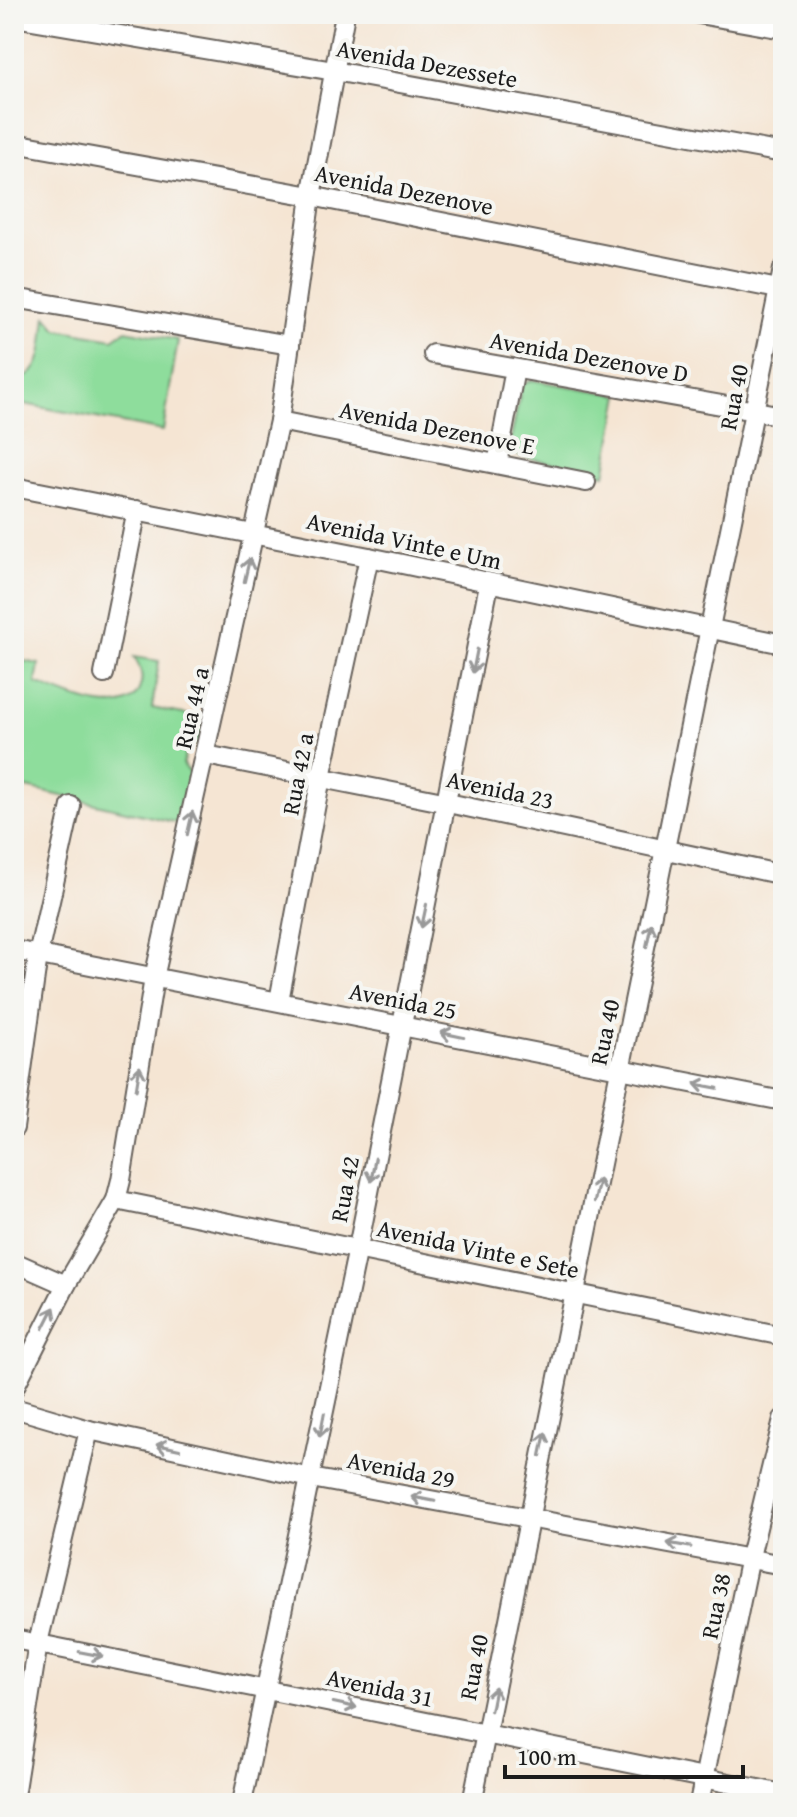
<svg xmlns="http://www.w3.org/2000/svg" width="797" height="1817" font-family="'Gentium Book Plus',serif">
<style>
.green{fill:#8edd9c;stroke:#557c5c;stroke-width:2}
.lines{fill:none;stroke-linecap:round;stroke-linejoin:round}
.minor-casing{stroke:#68625c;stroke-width:22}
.minor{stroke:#fff;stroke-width:18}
.oneway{stroke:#999}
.labels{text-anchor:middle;stroke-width:8;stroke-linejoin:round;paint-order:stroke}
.street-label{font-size:24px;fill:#1c1c1c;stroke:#f6f6f2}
</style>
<rect width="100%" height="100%" fill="#f6f6f2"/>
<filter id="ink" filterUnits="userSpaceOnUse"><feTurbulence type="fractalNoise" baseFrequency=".0125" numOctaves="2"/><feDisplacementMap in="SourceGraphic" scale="16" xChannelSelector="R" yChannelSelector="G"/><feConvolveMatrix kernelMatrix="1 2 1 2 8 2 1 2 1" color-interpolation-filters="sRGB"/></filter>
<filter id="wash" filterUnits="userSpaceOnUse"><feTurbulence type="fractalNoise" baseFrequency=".006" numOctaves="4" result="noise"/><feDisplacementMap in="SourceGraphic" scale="32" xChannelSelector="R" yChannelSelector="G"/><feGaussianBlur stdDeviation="1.8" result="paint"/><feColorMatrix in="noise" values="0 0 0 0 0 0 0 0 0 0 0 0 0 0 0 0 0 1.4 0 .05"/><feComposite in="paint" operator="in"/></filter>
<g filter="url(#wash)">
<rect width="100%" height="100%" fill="#f5e5d3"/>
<g class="green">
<path d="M 46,316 L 57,329 L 113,339 L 126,330 L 178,340 L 163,431 L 14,402 L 14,382 C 46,374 42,344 46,316 Z"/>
<polygon points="532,380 620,395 605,474 519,456 512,451 510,443 522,385"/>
<path d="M 134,657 L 159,661 L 152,708 L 204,718 C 201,732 202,746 186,748 L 183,765 L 191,774 L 182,824 L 14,785 L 14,659 L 39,664 L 36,683 C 60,692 128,725 140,687 C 144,676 140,667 134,657 Z"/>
</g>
</g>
<g filter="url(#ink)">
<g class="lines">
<g class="minor-casing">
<g id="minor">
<polyline points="699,14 783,29"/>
<polyline points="14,17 334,71 783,153"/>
<polyline points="14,143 311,196 783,290"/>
<polyline points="14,298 290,345"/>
<polyline points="433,354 783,416"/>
<polyline points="279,421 586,482"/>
<polyline points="497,464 515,369"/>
<polyline points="14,487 369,557 783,644"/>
<polyline points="104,674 137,510"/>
<polyline points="206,755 448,803 783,875"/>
<polyline points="14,950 783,1101"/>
<polyline points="279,1001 321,777 369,557"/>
<polyline points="14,1128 38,955 71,806"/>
<polyline points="116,1200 783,1336"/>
<polyline points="14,1262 66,1285"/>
<polyline points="14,1388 66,1285 116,1200 121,1180 154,978 279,421 311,196 345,14"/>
<polyline points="14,1408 89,1430 311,1478 783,1565"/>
<polyline points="14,1639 783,1794"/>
<polyline points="14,1796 38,1643 89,1430"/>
<polyline points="242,1803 358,1248 489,584"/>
<path d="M 472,1803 C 573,1291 681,781 783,269"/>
<polyline points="699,1803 750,1557 783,1419"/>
</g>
</g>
<use href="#minor" class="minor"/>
</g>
<defs><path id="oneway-shaft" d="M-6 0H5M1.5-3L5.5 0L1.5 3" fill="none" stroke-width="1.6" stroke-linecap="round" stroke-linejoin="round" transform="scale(2)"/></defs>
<g class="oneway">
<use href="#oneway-shaft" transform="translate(247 570) rotate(-77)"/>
<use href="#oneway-shaft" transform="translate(475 661) rotate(101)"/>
<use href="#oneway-shaft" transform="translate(190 823) rotate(-77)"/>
<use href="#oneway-shaft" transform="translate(424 916) rotate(102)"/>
<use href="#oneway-shaft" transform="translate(649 935) rotate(-78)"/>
<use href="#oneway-shaft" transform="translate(452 1035) rotate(-168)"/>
<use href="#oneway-shaft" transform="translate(138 1078) rotate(-81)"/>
<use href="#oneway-shaft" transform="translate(706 1086) rotate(-169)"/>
<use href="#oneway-shaft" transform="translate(373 1170) rotate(101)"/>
<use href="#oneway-shaft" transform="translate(597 1190) rotate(-78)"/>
<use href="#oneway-shaft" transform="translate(49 1318) rotate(-63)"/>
<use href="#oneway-shaft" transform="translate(322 1425) rotate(101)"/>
<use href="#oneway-shaft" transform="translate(543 1444) rotate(-78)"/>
<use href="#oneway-shaft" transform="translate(168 1447) rotate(-168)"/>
<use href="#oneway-shaft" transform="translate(423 1499) rotate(-169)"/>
<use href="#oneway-shaft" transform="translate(679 1545) rotate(-170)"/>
<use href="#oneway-shaft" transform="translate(91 1654) rotate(11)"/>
<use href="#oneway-shaft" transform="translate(493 1699) rotate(-79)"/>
<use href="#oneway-shaft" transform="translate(345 1705) rotate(12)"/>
</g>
</g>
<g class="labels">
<g class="street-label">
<text transform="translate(427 64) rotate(10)" y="8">Avenida Dezessete</text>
<text transform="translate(404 190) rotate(11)" y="8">Avenida Dezenove</text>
<text transform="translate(589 357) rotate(10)" y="8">Avenida Dezenove D</text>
<text transform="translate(734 397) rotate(-79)" y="8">Rua 40</text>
<text transform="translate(437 428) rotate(11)" y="8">Avenida Dezenove E</text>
<text transform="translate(404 541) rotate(12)" y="8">Avenida Vinte e Um</text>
<text transform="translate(192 708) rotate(-77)" y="8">Rua 44 a</text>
<text transform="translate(298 774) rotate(-79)" y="8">Rua 42 a</text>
<text transform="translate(500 790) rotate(12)" y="8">Avenida 23</text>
<text transform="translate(403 1001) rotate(11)" y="8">Avenida 25</text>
<text transform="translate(605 1032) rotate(-78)" y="8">Rua 40</text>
<text transform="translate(345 1189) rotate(-79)" y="8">Rua 42</text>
<text transform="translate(478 1249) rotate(12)" y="8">Avenida Vinte e Sete</text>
<text transform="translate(401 1470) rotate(11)" y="8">Avenida 29</text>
<text transform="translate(716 1606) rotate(-78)" y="8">Rua 38</text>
<text transform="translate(474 1667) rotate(-79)" y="8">Rua 40</text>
<text transform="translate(380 1688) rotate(12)" y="8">Avenida 31</text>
</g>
</g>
<rect width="797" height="1817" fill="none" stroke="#f6f6f2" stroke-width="48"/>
<path d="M505 1765v12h238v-12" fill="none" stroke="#1c1c1c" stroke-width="4"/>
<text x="517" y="1765" font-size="24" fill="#1c1c1c" stroke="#f6f6f2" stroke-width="6" paint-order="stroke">100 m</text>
</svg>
